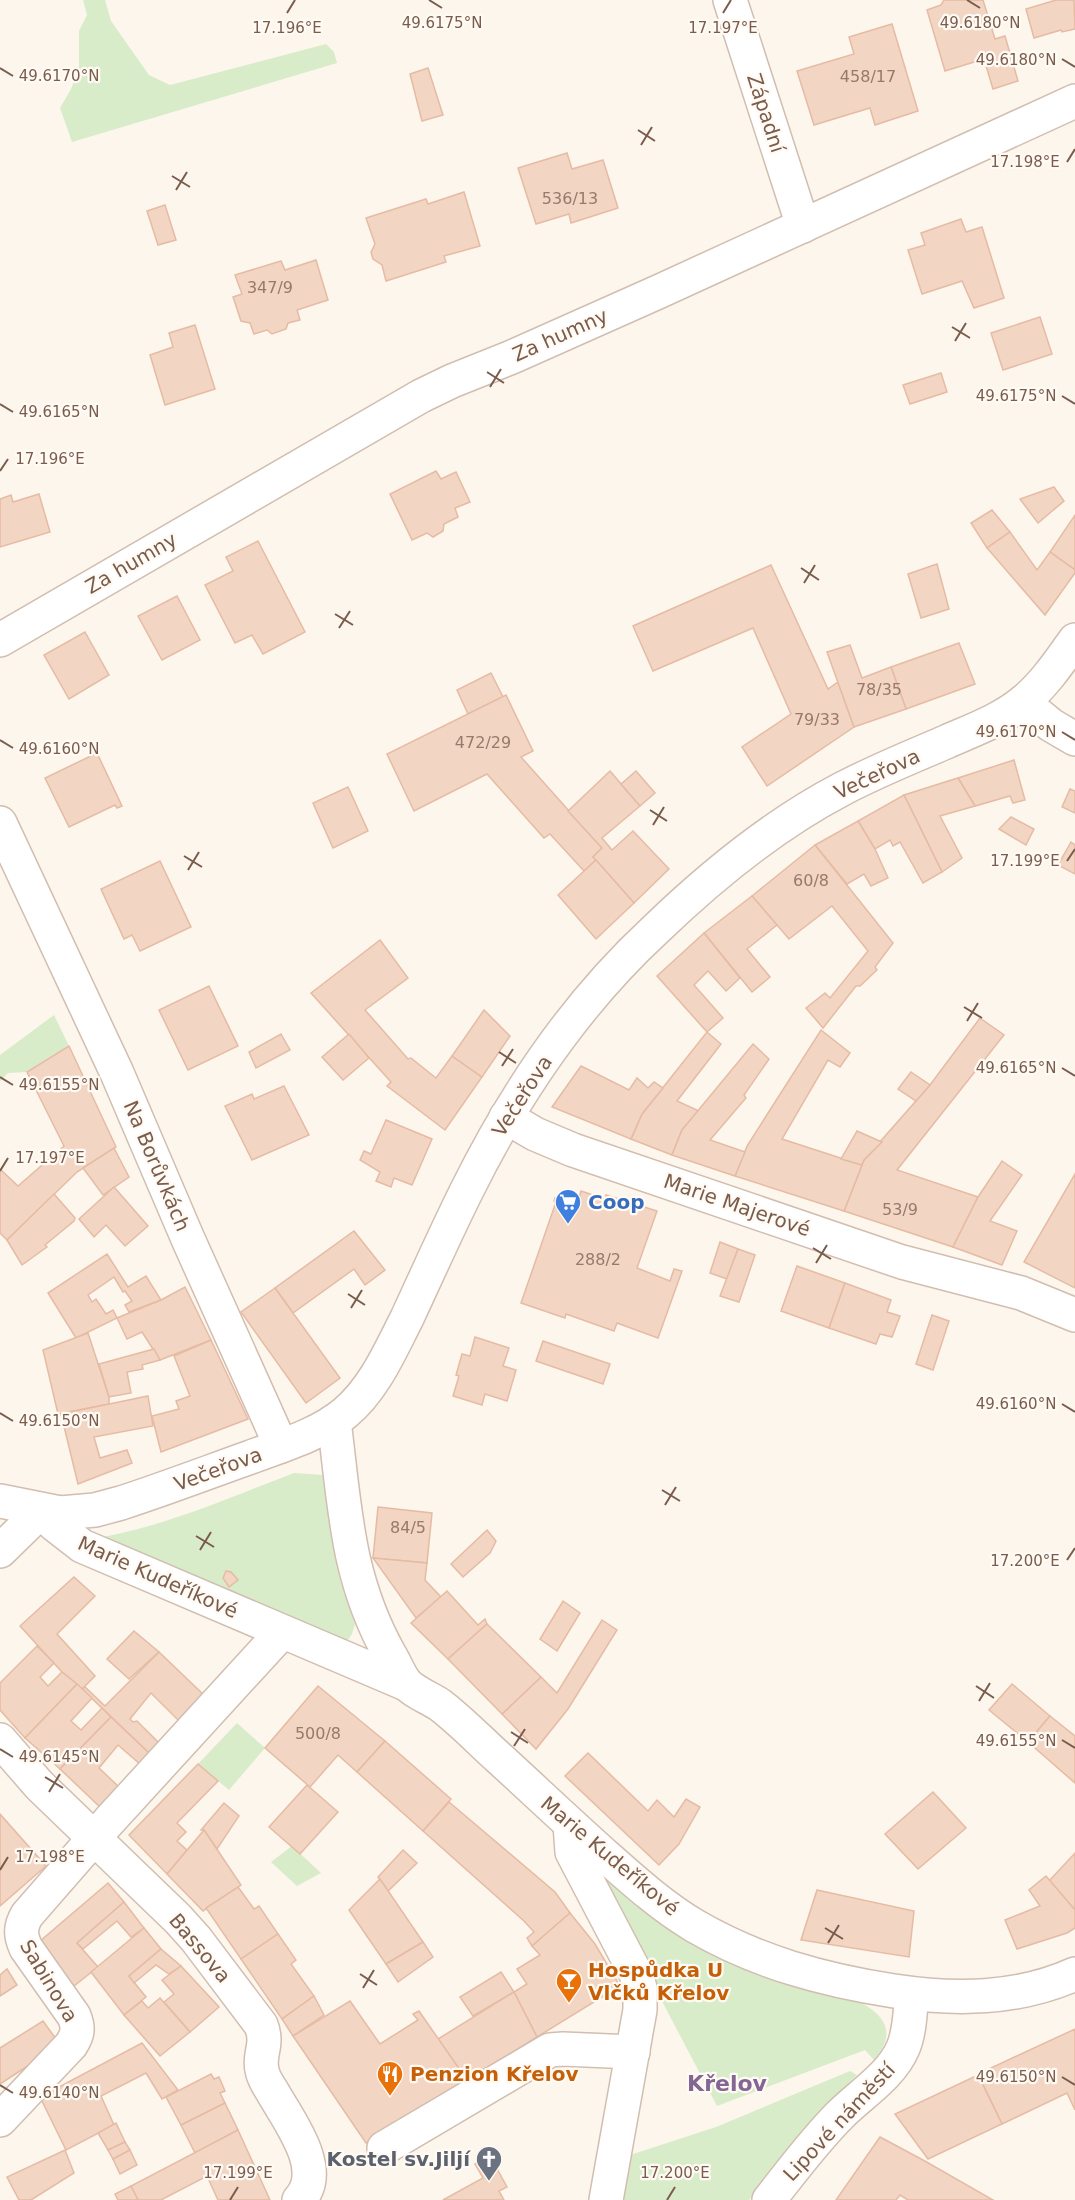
<svg xmlns="http://www.w3.org/2000/svg" width="1075" height="2200" font-family="'DejaVu Sans',sans-serif">
<style>
.green{fill:#d8ecc9}
.building{fill:#f3d5c3;stroke:#e6bba3;stroke-width:1.5}
.lines{fill:none;stroke-linecap:round;stroke-linejoin:round}
.minor-casing{stroke:#d1beb0;stroke-width:36}
.tertiary-casing{stroke:#d1beb0;stroke-width:36}
.minor{stroke:#fff;stroke-width:33}
.tertiary{stroke:#fff;stroke-width:33}
.ticks{fill:none;stroke:#7a5c4d;stroke-width:2}
.labels{text-anchor:middle;stroke-width:4.5;stroke-linejoin:round;paint-order:stroke}
.number-label{font-size:16px;fill:#987a6a}
.street-label{font-size:20px;fill:#7a5c4d;stroke:#fffaf3}
.shop-label{font-size:20px;font-weight:bold;fill:#366cbe;stroke:#fffaf3;text-anchor:start}
.food-label{font-size:20px;font-weight:bold;fill:#c56008;stroke:#fffaf3;text-anchor:start}
.worship-label{font-size:20px;font-weight:bold;fill:#5b616d;stroke:#fffaf3;text-anchor:end}
.quarter-label{font-size:22px;font-weight:bold;fill:#846695;stroke:#fffaf3}
.ticks-label{font-size:15px;text-anchor:middle;fill:#7a5c4d;stroke:#fffaf3;stroke-width:4.5;stroke-linejoin:round;paint-order:stroke}
</style>
<rect width="100%" height="100%" fill="#fdf6ec"/>
<g class="green">
<polygon points="83,0 105,0 111,21 149,75 170,85 326,44 334,52 337,63 72,142 60,108 71,89 79,69 79,31 87,15"/>
<polygon points="54,1015 69,1046 27,1072 8,1073 0,1081 0,1055"/>
<path d="M 294,1473 L 323,1475 L 340,1580 L 355,1624 L 352,1634 L 346,1643 L 92,1539 C 161,1528 228,1498 294,1473 Z"/>
<polygon points="237,1723 265,1748 229,1790 198,1764"/>
<polygon points="292,1846 321,1873 297,1886 271,1862"/>
<path d="M 591,1866 C 637,1906 683,1942 738,1966 C 762,1976 787,1983 813,1990 C 833,1995 861,1998 876,2013 C 893,2029 887,2045 874,2060 L 865,2050 L 717,2106 Z"/>
<polygon points="850,2071 857,2075 819,2112 749,2200 619,2200 627,2156 716,2127"/>
</g>
<g class="building">
<polygon points="944,0 983,0 995,39 1005,36 1018,81 993,89 984,59 945,71 927,10 941,5"/>
<polygon points="1056,0 1074,0 1075,29 1062,32 1061,30 1034,38 1026,9"/>
<polygon points="892,24 918,111 875,125 870,108 814,125 797,71 854,54 849,37"/>
<polygon points="428,68 443,115 422,121 410,74"/>
<polygon points="567,153 572,169 603,160 618,208 571,223 569,214 536,224 518,168"/>
<polygon points="464,192 480,246 444,256 446,262 386,281 382,265 373,259 371,252 375,244 366,218 426,199 428,204"/>
<polygon points="165,205 176,240 158,245 147,211"/>
<polygon points="961,219 966,232 982,227 1004,298 974,308 962,281 922,294 908,250 925,245 921,233"/>
<polygon points="316,260 328,300 297,310 300,320 288,323 286,329 272,334 267,330 254,334 250,323 241,321 233,297 242,294 235,275 281,261 285,270"/>
<polygon points="1040,317 1052,354 1003,370 991,333"/>
<polygon points="195,325 215,389 165,405 150,355 173,347 169,333"/>
<polygon points="941,373 947,392 910,404 903,385"/>
<polygon points="436,471 441,479 456,472 470,502 455,508 458,517 444,524 443,531 433,537 427,533 412,540 390,494"/>
<polygon points="1054,487 1064,501 1038,523 1020,499"/>
<polygon points="39,494 50,532 0,547 0,499 11,495 13,502"/>
<polygon points="992,510 1010,532 987,548 971,523"/>
<polygon points="1075,515 1075,570 1050,552"/>
<polygon points="1010,532 1037,570 1050,552 1075,570 1075,573 1045,615 987,548"/>
<polygon points="258,541 305,632 263,654 252,635 235,643 205,585 233,571 226,557"/>
<polygon points="937,564 949,609 921,618 908,574"/>
<polygon points="771,565 828,689 838,682 854,727 767,786 742,747 791,714 753,628 653,671 633,626"/>
<polygon points="177,596 200,640 162,660 138,616"/>
<polygon points="85,632 109,675 69,699 44,655"/>
<polygon points="959,643 975,684 906,709 891,667"/>
<polygon points="850,645 862,678 891,667 906,709 854,727 827,652"/>
<polygon points="491,673 503,697 468,714 457,690"/>
<polygon points="506,695 533,751 521,757 602,848 593,857 596,860 584,871 550,834 544,838 487,774 414,811 387,754"/>
<polygon points="97,753 122,806 117,808 115,805 69,827 45,778"/>
<polygon points="1014,760 1025,800 1013,803 1010,796 975,806 958,778"/>
<polygon points="610,771 640,806 602,838 612,850 633,831 669,869 634,903 593,857 602,848 568,811"/>
<polygon points="636,771 655,793 640,806 621,784"/>
<polygon points="958,778 975,806 940,816 962,858 942,872 904,795"/>
<polygon points="348,787 368,831 333,848 313,803"/>
<polygon points="1070,789 1075,791 1075,813 1062,807"/>
<polygon points="904,795 942,872 923,883 900,842 893,846 890,840 875,849 858,821"/>
<polygon points="1011,817 1034,829 1026,845 999,829"/>
<polygon points="858,821 875,849 888,878 871,886 864,874 847,884 815,845"/>
<polygon points="1071,842 1075,845 1075,874 1058,865"/>
<polygon points="815,845 893,943 875,967 877,970 860,986 856,986 823,1028 806,1008 825,993 830,998 868,951 832,906 789,939 752,896"/>
<polygon points="596,860 634,903 596,939 558,895"/>
<polygon points="160,861 191,927 140,951 132,935 124,939 101,889"/>
<polygon points="752,896 777,925 747,949 770,977 752,992 704,933"/>
<polygon points="704,933 740,978 726,991 708,971 694,985 723,1018 707,1032 657,976"/>
<polygon points="380,940 408,978 365,1010 408,1059 411,1058 436,1078 452,1056 482,1077 445,1130 387,1086 391,1082 311,993"/>
<polygon points="209,986 238,1046 188,1070 159,1010"/>
<polygon points="484,1010 510,1036 482,1077 452,1056"/>
<polygon points="980,1018 1004,1035 897,1170 978,1197 953,1247 844,1211 864,1160 930,1085"/>
<polygon points="821,1030 850,1053 840,1067 828,1060 782,1139 862,1165 844,1211 735,1176 747,1146"/>
<polygon points="707,1032 721,1044 677,1101 699,1111 682,1130 672,1155 631,1139 642,1114"/>
<polygon points="281,1034 290,1050 256,1068 249,1052"/>
<polygon points="349,1034 369,1058 343,1080 322,1057"/>
<polygon points="753,1044 769,1059 744,1095 746,1098 710,1140 745,1152 735,1176 672,1155 682,1130"/>
<polygon points="69,1046 116,1147 77,1172 7,1240 0,1233 0,1169 18,1186 64,1146 27,1072"/>
<polygon points="581,1066 629,1090 637,1078 648,1088 654,1082 663,1088 642,1114 631,1139 552,1107"/>
<polygon points="911,1072 930,1085 916,1101 898,1089"/>
<polygon points="284,1086 309,1135 252,1160 225,1106 252,1094 254,1099"/>
<polygon points="386,1120 432,1139 412,1185 394,1178 391,1187 376,1181 380,1172 360,1160 364,1151 371,1154"/>
<polygon points="857,1131 882,1142 864,1160 862,1165 841,1159"/>
<polygon points="114,1148 129,1177 103,1195 83,1168"/>
<polygon points="1002,1161 1022,1175 990,1221 1017,1231 1002,1265 953,1247 978,1197"/>
<polygon points="1075,1174 1075,1288 1024,1262"/>
<polygon points="114,1187 148,1226 125,1246 106,1225 94,1237 79,1219"/>
<polygon points="581,1191 605,1199 606,1195 657,1211 637,1268 670,1281 674,1269 682,1271 658,1338 617,1323 614,1331 566,1314 565,1318 521,1303 556,1202 554,1201 555,1198 577,1206"/>
<polygon points="54,1194 75,1218 74,1221 45,1245 47,1247 22,1265 7,1240"/>
<polygon points="354,1231 385,1270 365,1285 354,1269 293,1313 275,1288"/>
<polygon points="720,1242 738,1249 727,1279 710,1273"/>
<polygon points="738,1249 755,1255 739,1302 720,1296"/>
<polygon points="107,1254 128,1287 146,1276 161,1300 129,1312 125,1305 132,1301 125,1291 123,1292 114,1277 88,1295 92,1302 96,1299 106,1314 113,1310 117,1318 76,1338 48,1293"/>
<polygon points="797,1266 845,1283 829,1328 781,1311"/>
<polygon points="845,1283 891,1300 887,1312 900,1316 892,1337 880,1334 876,1344 829,1328"/>
<polygon points="185,1287 211,1340 160,1360 142,1332 127,1339 117,1318 161,1300"/>
<polygon points="275,1288 340,1378 306,1403 241,1312"/>
<polygon points="932,1315 949,1321 933,1370 916,1364"/>
<polygon points="88,1333 109,1397 109,1404 58,1414 43,1350"/>
<polygon points="475,1337 509,1348 503,1366 516,1370 507,1401 485,1394 482,1405 453,1396 459,1376 456,1375 462,1354 470,1356"/>
<polygon points="211,1340 248,1419 161,1452 152,1416 179,1409 176,1401 190,1396 174,1356"/>
<polygon points="543,1341 610,1364 603,1384 536,1361"/>
<polygon points="154,1349 160,1360 142,1365 143,1369 127,1372 131,1393 109,1397 99,1364"/>
<polygon points="148,1396 153,1426 94,1437 100,1458 127,1450 132,1463 78,1484 61,1414"/>
<polygon points="378,1507 432,1513 427,1563 373,1558"/>
<polygon points="487,1530 496,1541 490,1553 463,1577 451,1564"/>
<polygon points="373,1558 427,1563 425,1580 441,1597 416,1618"/>
<polygon points="226,1571 231,1572 238,1580 229,1587 223,1578"/>
<polygon points="74,1577 95,1596 57,1634 95,1676 82,1689 61,1671 20,1626"/>
<polygon points="447,1591 478,1625 485,1619 487,1624 448,1659 411,1623"/>
<polygon points="563,1601 580,1613 557,1651 540,1639"/>
<polygon points="602,1620 617,1630 568,1709 536,1749 502,1714 541,1677 557,1693"/>
<polygon points="487,1624 541,1677 502,1714 448,1659"/>
<polygon points="134,1631 159,1652 129,1679 107,1659"/>
<polygon points="37,1646 54,1663 40,1677 48,1686 62,1672 77,1684 25,1738 0,1710 0,1683"/>
<polygon points="159,1652 205,1696 181,1723 151,1693 130,1719 133,1722 137,1721 160,1744 150,1754 82,1689 85,1687 105,1706"/>
<polygon points="77,1684 92,1698 71,1721 81,1730 102,1708 111,1717 60,1769 25,1738"/>
<polygon points="1012,1684 1050,1716 1028,1742 989,1710"/>
<polygon points="318,1686 385,1741 357,1772 338,1755 310,1787 265,1748"/>
<polygon points="1050,1716 1075,1736 1075,1783 1028,1742"/>
<polygon points="111,1717 150,1754 141,1765 118,1745 99,1768 120,1788 101,1808 60,1769"/>
<polygon points="385,1741 451,1799 423,1831 357,1772"/>
<polygon points="588,1753 648,1811 657,1800 674,1817 686,1799 700,1807 679,1844 659,1865 565,1776"/>
<polygon points="198,1764 218,1781 177,1823 186,1832 177,1841 187,1850 167,1874 129,1835"/>
<polygon points="307,1785 338,1812 300,1854 269,1827"/>
<polygon points="933,1792 966,1828 918,1869 885,1834"/>
<polygon points="449,1802 555,1892 570,1913 532,1946 527,1938 534,1932 524,1921 423,1831"/>
<polygon points="224,1803 239,1816 217,1849 204,1830 201,1830"/>
<polygon points="0,1814 46,1866 0,1906"/>
<polygon points="204,1830 241,1885 203,1911 167,1874"/>
<polygon points="403,1850 417,1863 388,1891 378,1877"/>
<polygon points="1075,1853 1075,1910 1049,1881"/>
<polygon points="1046,1876 1075,1910 1075,1928 1067,1933 1017,1949 1005,1920 1040,1906 1029,1890"/>
<polygon points="380,1879 423,1942 386,1964 349,1910"/>
<polygon points="108,1883 124,1902 77,1943 98,1967 74,1986 38,1945 39,1942"/>
<polygon points="238,1887 254,1909 259,1906 278,1934 241,1959 206,1908"/>
<polygon points="817,1890 914,1911 909,1957 801,1940"/>
<polygon points="124,1902 144,1928 131,1937 117,1921 83,1949 77,1943"/>
<polygon points="570,1913 595,1944 620,1986 537,2037 514,1992 527,1984 517,1969 540,1955 532,1946"/>
<polygon points="144,1928 161,1949 129,1976 146,1997 124,2015 91,1972"/>
<polygon points="278,1934 296,1960 291,1964 314,1996 282,2019 241,1959"/>
<polygon points="423,1942 433,1957 398,1982 386,1964"/>
<polygon points="161,1949 181,1966 169,1974 156,1965 134,1983 129,1976"/>
<polygon points="181,1966 219,2007 190,2032 164,2002 174,1994 162,1980"/>
<polygon points="7,1969 17,1985 0,1996 0,1975"/>
<polygon points="501,1972 514,1992 473,2016 460,1997"/>
<polygon points="514,1992 537,2037 467,2080 438,2039"/>
<polygon points="314,1996 324,2015 293,2036 282,2019"/>
<polygon points="160,1998 190,2032 160,2056 124,2015 142,2001 148,2008"/>
<polygon points="350,2001 380,2044 418,2020 413,2014 419,2011 467,2080 366,2143 293,2036"/>
<polygon points="43,2021 56,2039 54,2049 0,2084 0,2048"/>
<polygon points="1075,2029 1075,2110 1067,2093 1002,2124 978,2074"/>
<polygon points="142,2043 178,2090 162,2099 146,2073 101,2096 114,2125 66,2150 40,2097"/>
<polygon points="211,2074 214,2079 219,2077 225,2091 220,2093 225,2103 181,2125 166,2097"/>
<polygon points="978,2075 1002,2124 928,2159 895,2114"/>
<polygon points="225,2103 238,2130 195,2153 181,2125"/>
<polygon points="116,2123 125,2142 108,2150 98,2133"/>
<polygon points="238,2130 270,2200 218,2200 207,2176 161,2200 138,2200 131,2186"/>
<polygon points="880,2137 923,2160 993,2200 908,2200 900,2195 896,2200 836,2200"/>
<polygon points="125,2142 130,2150 113,2159 108,2150"/>
<polygon points="65,2150 74,2173 31,2200 19,2200 7,2177"/>
<polygon points="130,2150 137,2165 120,2174 113,2159"/>
<polygon points="490,2156 507,2187 499,2191 504,2200 443,2200 483,2178 475,2164"/>
<polygon points="131,2186 138,2200 118,2200 115,2194"/>
</g>
<g class="lines">
<g class="minor-casing">
<g id="minor">
<polyline points="730,0 803,226"/>
<polyline points="0,640 421,396 452,381 512,357 658,292 1075,101"/>
<polyline points="1023,702 1051,725 1075,739"/>
<polyline points="0,823 117,1073 188,1239 281,1446"/>
<polyline points="506,1117 535,1134 573,1150 902,1262 1021,1293 1075,1315"/>
<path d="M 334,1421 C 345,1506 346,1577 390,1655 C 395,1663 399,1674 405,1682 C 413,1692 430,1698 440,1705 C 461,1721 479,1740 499,1758 C 535,1791 571,1825 608,1858 C 635,1882 663,1907 695,1926 C 757,1962 823,1980 894,1991 C 955,2000 1017,2000 1075,1974"/>
<polyline points="0,1551 41,1511 55,1525 82,1546 406,1684"/>
<path d="M 0,1740 L 39,1785 L 178,1919 L 196,1939 L 261,2025 C 269,2045 258,2054 262,2070 C 263,2077 268,2085 272,2091 C 288,2120 328,2170 299,2200"/>
<polyline points="570,1824 572,1852 636,1974 640,1988 640,2010 606,2200"/>
<path d="M 0,2120 L 71,2045 C 78,2034 79,2028 74,2016 L 26,1948 C 20,1935 20,1927 27,1915 L 109,1821 L 282,1632"/>
<polyline points="384,2148 550,2050 563,2049 633,2052"/>
<path d="M 769,2200 C 792,2171 814,2141 840,2115 C 861,2094 891,2076 903,2048 C 910,2032 910,2011 912,1994"/>
</g>
</g>
<g class="tertiary-casing">
<path id="tertiary" d="M 0,1501 L 60,1513 L 95,1510 L 121,1503 C 164,1489 206,1473 248,1458 C 280,1446 319,1435 345,1413 C 374,1389 390,1351 407,1318 C 427,1275 446,1232 467,1190 C 514,1095 576,1003 655,930 C 711,876 773,825 842,789 C 876,771 911,757 946,742 C 973,730 1001,720 1023,702 C 1044,685 1060,661 1075,640"/>
</g>
<use href="#minor" class="minor"/>
<use href="#tertiary" class="tertiary"/>
</g>
<path class="ticks" d="M 429,0 L 442,8M 967,0 L 980,8M 287,13 L 295,0M 723,13 L 731,0M 1062,59 L 1075,67M 0,68 L 13,76M 638,130 L 655,141M 641,145 L 652,127M 1067,162 L 1075,149M 172,176 L 190,187M 176,190 L 187,172M 952,327 L 970,338M 955,341 L 966,323M 487,372 L 504,383M 490,387 L 501,369M 1062,396 L 1075,404M 0,404 L 13,412M 0,471 L 8,459M 801,568 L 819,580M 804,583 L 815,565M 335,614 L 353,625M 339,628 L 350,611M 1062,732 L 1075,740M 0,740 L 13,748M 650,810 L 667,821M 653,825 L 664,807M 184,856 L 202,867M 1067,861 L 1075,849M 188,870 L 199,852M 964,1007 L 982,1018M 967,1021 L 978,1003M 499,1052 L 516,1063M 502,1066 L 513,1049M 1062,1068 L 1075,1076M 0,1077 L 13,1085M 0,1171 L 8,1158M 813,1248 L 831,1259M 816,1263 L 827,1245M 348,1294 L 365,1305M 351,1308 L 362,1290M 1062,1404 L 1075,1412M 0,1413 L 13,1421M 662,1490 L 680,1501M 665,1505 L 676,1487M 196,1536 L 214,1547M 200,1550 L 211,1532M 1067,1560 L 1075,1548M 976,1686 L 994,1698M 979,1701 L 990,1683M 511,1732 L 528,1743M 1062,1740 L 1075,1748M 514,1746 L 525,1729M 0,1749 L 13,1757M 45,1777 L 63,1788M 49,1792 L 60,1774M 0,1870 L 8,1857M 825,1928 L 843,1939M 828,1943 L 839,1925M 360,1974 L 377,1985M 363,1988 L 374,1970M 1062,2077 L 1075,2085M 0,2085 L 13,2093M 230,2200 L 238,2187M 667,2200 L 675,2187"/>
<defs>
<g id="supermarket-pin" transform="scale(1.35)"><path d="M0 17L-7.5 6A9.5 9.5 0 1 1 7.5 6Z" fill="#3f7fe0" stroke="#fffaf3"/><path d="M-6-5.5h2.5l.6 2H6L4.5 2H-2.5L-4.4-4H-6ZM-1.5 3.2a1.3 1.3 0 1 0 .1 0ZM3 3.2a1.3 1.3 0 1 0 .1 0Z" fill="#fff"/></g>
<g id="bar-pin" transform="scale(1.35)"><path d="M0 17L-7.5 6A9.5 9.5 0 1 1 7.5 6Z" fill="#e8710a" stroke="#fffaf3"/><path d="M-6-5H6L.8 .8V4.5H3.5V6h-7V4.5H-.8V.8Z" fill="#fff"/></g>
<g id="restaurant-pin" transform="scale(1.35)"><path d="M0 17L-7.5 6A9.5 9.5 0 1 1 7.5 6Z" fill="#e8710a" stroke="#fffaf3"/><path d="M-5-6h1v4h1v-4h1v4h1v-4h1v5L-1.5 .5V6h-2V.5L-5-1ZM5-6V6H3V1.5H1.5Q1.5-4 5-6Z" fill="#fff"/></g>
<g id="church-pin" transform="scale(1.35)"><path d="M0 17L-7.5 6A9.5 9.5 0 1 1 7.5 6Z" fill="#6b7280" stroke="#fffaf3"/><path d="M-1.2-6h2.4v3.5h3.3v2.4h-3.3V6h-2.4V-.1h-3.3v-2.4h3.3Z" fill="#fff"/></g>
</defs>
<g fill-rule="evenodd">
<use href="#supermarket-pin" x="568" y="1202"/>
<use href="#bar-pin" x="569" y="1981"/>
<use href="#restaurant-pin" x="390" y="2074"/>
<use href="#church-pin" x="489" y="2159"/>
</g>
<g class="labels">
<g class="number-label">
<text x="868" y="82">458/17</text>
<text x="570" y="204">536/13</text>
<text x="270" y="293">347/9</text>
<text x="879" y="695">78/35</text>
<text x="817" y="725">79/33</text>
<text x="483" y="748">472/29</text>
<text x="811" y="886">60/8</text>
<text x="900" y="1215">53/9</text>
<text x="598" y="1265">288/2</text>
<text x="408" y="1533">84/5</text>
<text x="318" y="1739">500/8</text>
</g>
<g class="street-label">
<text transform="translate(766 113) rotate(72)" y="7">Západní</text>
<text transform="translate(560 335) rotate(-24)" y="7">Za humny</text>
<text transform="translate(131 563) rotate(-30)" y="7">Za humny</text>
<text transform="translate(877 774) rotate(-25)" y="7">Večeřova</text>
<text transform="translate(522 1096) rotate(-57)" y="7">Večeřova</text>
<text transform="translate(157 1166) rotate(67)" y="7">Na Borůvkách</text>
<text transform="translate(737 1205) rotate(19)" y="7">Marie Majerové</text>
<text transform="translate(218 1469) rotate(-20)" y="7">Večeřova</text>
<text transform="translate(158 1577) rotate(24)" y="7">Marie Kudeříkové</text>
<text transform="translate(610 1856) rotate(40)" y="7">Marie Kudeříkové</text>
<text transform="translate(200 1948) rotate(50)" y="7">Bassova</text>
<text transform="translate(49 1981) rotate(59)" y="7">Sabinova</text>
<text transform="translate(839 2122) rotate(-47)" y="7">Lipové náměstí</text>
</g>
<g class="shop-label">
<text x="588" y="1209">Coop</text>
</g>
<g class="food-label">
<text x="588" y="1977">Hospůdka U<tspan x="588" dy="23">Vlčků Křelov</tspan></text>
<text x="410" y="2081">Penzion Křelov</text>
</g>
<g class="worship-label">
<text x="470" y="2166">Kostel sv.Jiljí</text>
</g>
<g class="quarter-label">
<text x="727" y="2091">Křelov</text>
</g>
</g>
<g class="ticks-label">
<text x="442" y="28">49.6175°N</text>
<text x="980" y="28">49.6180°N</text>
<text x="287" y="33">17.196°E</text>
<text x="723" y="33">17.197°E</text>
<text x="1016" y="65">49.6180°N</text>
<text x="59" y="81">49.6170°N</text>
<text x="1025" y="167">17.198°E</text>
<text x="1016" y="401">49.6175°N</text>
<text x="59" y="417">49.6165°N</text>
<text x="50" y="464">17.196°E</text>
<text x="1016" y="737">49.6170°N</text>
<text x="59" y="754">49.6160°N</text>
<text x="1025" y="866">17.199°E</text>
<text x="1016" y="1073">49.6165°N</text>
<text x="59" y="1090">49.6155°N</text>
<text x="50" y="1163">17.197°E</text>
<text x="1016" y="1409">49.6160°N</text>
<text x="59" y="1426">49.6150°N</text>
<text x="1025" y="1566">17.200°E</text>
<text x="1016" y="1746">49.6155°N</text>
<text x="59" y="1762">49.6145°N</text>
<text x="50" y="1862">17.198°E</text>
<text x="1016" y="2082">49.6150°N</text>
<text x="59" y="2098">49.6140°N</text>
<text x="238" y="2178">17.199°E</text>
<text x="675" y="2178">17.200°E</text>
</g>
</svg>
